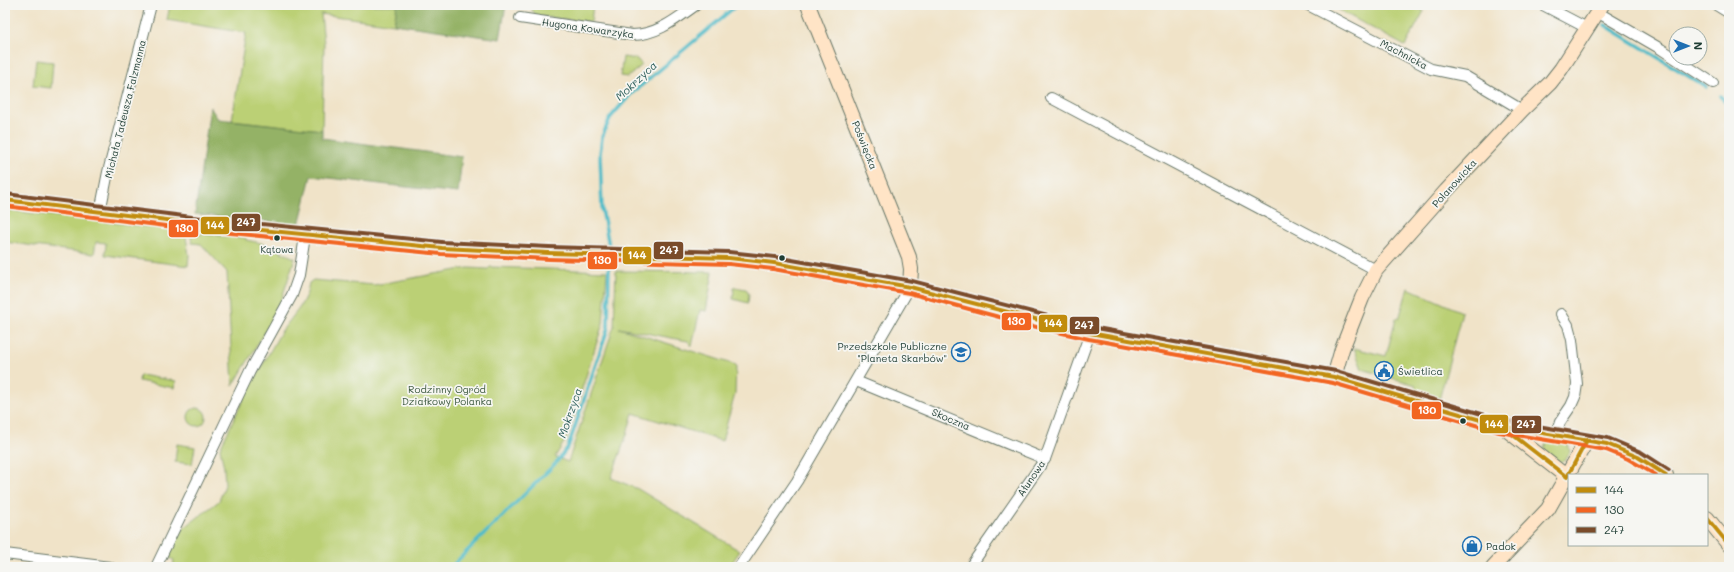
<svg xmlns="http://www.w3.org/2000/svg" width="1734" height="572" font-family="Mali,sans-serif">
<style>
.green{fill:#bbd074;stroke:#6d8654}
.forest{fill:#94b266;stroke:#5a784d}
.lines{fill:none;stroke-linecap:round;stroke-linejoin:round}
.stream{stroke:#4fbcc9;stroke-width:3.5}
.street-casing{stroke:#687768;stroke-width:12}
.secondary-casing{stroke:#687768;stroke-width:16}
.street{stroke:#fff;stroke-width:10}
.secondary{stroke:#ffe4c6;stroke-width:14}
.bus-1-casing{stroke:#f6f6f2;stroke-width:7}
.bus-2-casing{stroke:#f6f6f2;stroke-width:7}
.bus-3-casing{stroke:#f6f6f2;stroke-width:7}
.bus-1{stroke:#c18c0d;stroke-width:4}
.bus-2{stroke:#f26522;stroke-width:4}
.bus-3{stroke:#7a4b2a;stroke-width:4}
.bus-dot{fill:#1f3d34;stroke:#f6f6f2;stroke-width:1.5}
.labels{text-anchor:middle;stroke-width:3.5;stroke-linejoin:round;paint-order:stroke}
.bus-label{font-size:9px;fill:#1f3d34;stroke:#f6f6f2}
.street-label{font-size:10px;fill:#1f3d34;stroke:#f6f6f2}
.poi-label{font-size:10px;fill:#1f3d34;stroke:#f6f6f2;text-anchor:start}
.park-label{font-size:10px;fill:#3e5a41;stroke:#f6f6f2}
.water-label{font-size:11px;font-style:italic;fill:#2b5d59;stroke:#f6f6f2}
.line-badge{stroke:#f6f6f2;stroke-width:1.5}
.badge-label{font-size:11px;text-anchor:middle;font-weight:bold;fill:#fff}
</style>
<rect width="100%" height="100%" fill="#f6f6f2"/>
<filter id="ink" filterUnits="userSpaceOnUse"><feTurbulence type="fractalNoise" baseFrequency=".025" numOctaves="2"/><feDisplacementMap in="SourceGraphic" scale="8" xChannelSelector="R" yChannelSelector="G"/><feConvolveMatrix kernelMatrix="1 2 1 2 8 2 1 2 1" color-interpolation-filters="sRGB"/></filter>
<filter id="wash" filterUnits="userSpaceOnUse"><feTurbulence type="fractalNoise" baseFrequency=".012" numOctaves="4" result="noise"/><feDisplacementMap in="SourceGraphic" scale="16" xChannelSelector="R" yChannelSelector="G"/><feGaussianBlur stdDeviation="0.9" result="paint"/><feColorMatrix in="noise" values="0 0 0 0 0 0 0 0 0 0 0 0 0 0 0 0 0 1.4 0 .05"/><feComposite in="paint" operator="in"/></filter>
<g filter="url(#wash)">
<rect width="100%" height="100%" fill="#f0e3c8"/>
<g class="green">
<polygon points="170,5 397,5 394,24 321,14 324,43 322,130 232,120 246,33 167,20"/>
<polygon points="525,5 593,5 591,22 536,16 531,8"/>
<polygon points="1342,5 1412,5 1424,11 1405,46 1339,10"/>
<polygon points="623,57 637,59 642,65 628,77 620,76"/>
<polygon points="36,60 53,62 51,88 33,86"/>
<polygon points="5,210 185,231 189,255 188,266 105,255 106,243 96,242 94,254 5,242"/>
<polygon points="190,233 246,238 246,240 261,243 295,258 278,310 233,386 227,272 201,244 192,243"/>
<polygon points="490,267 607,271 603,323 566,439 555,457 568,462 614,326 616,271 713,272 706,311 700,310 692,346 688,341 619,328 736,365 735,394 722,441 633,413 627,434 611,478 638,489 740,551 729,567 173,567 174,560 168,557 180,531 219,501 225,485 224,468 220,448 246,394 281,332 300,307 307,293 309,283 313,280 374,285 468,268 488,269"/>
<polygon points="734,287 746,289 749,295 748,303 733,299"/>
<polygon points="1408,288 1462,312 1439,400 1414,393 1416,385 1362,369 1354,348 1386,356 1396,318 1399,319"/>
<polygon points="140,375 176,381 174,388 139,381"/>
<circle cx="197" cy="417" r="9"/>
<polygon points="1548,440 1568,444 1570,451 1564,461 1559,462 1543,450"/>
<polygon points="177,444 195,447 192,464 175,462"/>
</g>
<g class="forest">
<polygon points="397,5 506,5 500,39 394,24"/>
<polygon points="210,107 218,119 322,130 322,138 462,157 458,193 311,176 299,225 195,214"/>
</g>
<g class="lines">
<g class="stream">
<polyline points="1605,25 1706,87"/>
<polyline points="1720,96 1729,105"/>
<polyline points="609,246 602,209 600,154 602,137 610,118 630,95 737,5"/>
<polyline points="451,567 556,463 568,447 608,328 609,269"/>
</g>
</g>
</g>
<g filter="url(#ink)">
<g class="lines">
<g class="street-casing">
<g id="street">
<polyline points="1308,5 1431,69 1465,76 1522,110"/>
<polyline points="1543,5 1587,28"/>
<polyline points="1716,5 1729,13"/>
<polyline points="1597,12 1661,49 1713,83"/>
<path d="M 520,18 L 632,35 C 657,35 676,19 696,5"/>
<polyline points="1051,98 1376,270"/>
<polyline points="100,212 108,172 151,5"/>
<polyline points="856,381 1045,459"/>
<polyline points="1556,434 1560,422 1571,406 1575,397 1577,384 1572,340 1568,325 1561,314"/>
<polyline points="5,554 110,567"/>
<polyline points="156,567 250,371 292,295 299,275 305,236"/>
<polyline points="739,567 797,481 910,287"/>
<polyline points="970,567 1045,459 1090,333"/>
</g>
</g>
<g class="secondary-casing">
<g id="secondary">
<polyline points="808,5 909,257 911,269 910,287"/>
<path d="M 5,200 L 191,223 L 442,248 L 549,253 L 729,258 L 774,263 L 910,287 L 1046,323 L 1090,333 L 1334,377 L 1501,426 L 1607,444 C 1629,451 1648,462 1666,475"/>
<polyline points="1334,377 1342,349 1362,298 1376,270 1446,191 1522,110 1550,83 1561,69 1602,5"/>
<polyline points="1503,427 1567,477"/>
<polyline points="1707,518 1729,545"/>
<polyline points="1493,567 1548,509 1587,440"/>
</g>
</g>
<use href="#street" class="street"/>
<use href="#secondary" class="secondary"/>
<g class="bus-1-casing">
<g id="bus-1">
<polyline points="5,200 191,223 442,248 549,253 729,258 774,263 910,287 1090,333 1334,377 1501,426 1607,444 1638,457 1666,475"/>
<polyline points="1504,428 1567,477 1587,440"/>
<polyline points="1707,518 1729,545"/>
</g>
</g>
<g class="bus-2-casing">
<polyline id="bus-2" points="5,206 190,229 441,254 549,259 729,264 773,269 909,293 1044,329 1089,339 1333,383 1499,432 1606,450 1628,459 1656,475"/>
</g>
<g class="bus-3-casing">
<polyline id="bus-3" points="6,194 192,217 442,242 549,247 729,252 775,257 912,281 1091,327 1336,371 1502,420 1608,438 1641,452 1669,470"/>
</g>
<use href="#bus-1" class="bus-1"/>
<use href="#bus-2" class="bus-2"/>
<use href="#bus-3" class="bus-3"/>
</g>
</g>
<defs>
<g id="school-ring" transform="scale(1)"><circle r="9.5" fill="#f6f6f2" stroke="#1f6fb2" stroke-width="1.5"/><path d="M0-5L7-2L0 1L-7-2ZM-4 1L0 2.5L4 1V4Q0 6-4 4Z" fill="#1f6fb2"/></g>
<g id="civic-ring" transform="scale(1)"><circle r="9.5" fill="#f6f6f2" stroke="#1f6fb2" stroke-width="1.5"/><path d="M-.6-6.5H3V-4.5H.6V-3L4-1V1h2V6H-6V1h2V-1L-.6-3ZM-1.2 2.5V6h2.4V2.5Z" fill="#1f6fb2"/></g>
<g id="shop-ring" transform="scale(1)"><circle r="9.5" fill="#f6f6f2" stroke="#1f6fb2" stroke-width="1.5"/><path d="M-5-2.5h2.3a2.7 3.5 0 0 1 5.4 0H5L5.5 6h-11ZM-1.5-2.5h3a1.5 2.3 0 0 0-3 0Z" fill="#1f6fb2"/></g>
</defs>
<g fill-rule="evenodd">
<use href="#school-ring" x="961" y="352"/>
<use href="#civic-ring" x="1384" y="371"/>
<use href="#shop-ring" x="1472" y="546"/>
</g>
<g class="bus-dot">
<circle cx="277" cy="238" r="3.5"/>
<circle cx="782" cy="258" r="3.5"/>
<circle cx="1463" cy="421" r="3.5"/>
</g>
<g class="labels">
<g class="bus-label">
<text x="277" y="253">Kątowa</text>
</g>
<g class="street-label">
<text transform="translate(588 28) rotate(8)" y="4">Hugona Kowarzyka</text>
<text transform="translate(1404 54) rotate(28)" y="4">Machnicka</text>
<text transform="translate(125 109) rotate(-76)" y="4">Michała Tadeusza Falzmanna</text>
<text transform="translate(865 145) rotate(68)" y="4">Poświęcka</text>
<text transform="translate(1454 183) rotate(-48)" y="4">Polanowicka</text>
<text transform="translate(951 419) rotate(23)" y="4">Skoczna</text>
<text transform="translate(1031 478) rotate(-56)" y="4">Ałunowa</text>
</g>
<g class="poi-label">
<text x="947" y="350" text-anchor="end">Przedszkole Publiczne<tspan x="947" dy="12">"Planeta Skarbów"</tspan></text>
<text x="1398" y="375">Świetlica</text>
<text x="1486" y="550">Padok</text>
</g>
<g class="park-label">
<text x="447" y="393">Rodzinny Ogród<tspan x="447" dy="12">Działkowy Polanka</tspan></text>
</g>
<g class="water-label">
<text transform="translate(636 81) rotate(-43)" y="4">Mokrzyca</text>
<text transform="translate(570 413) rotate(-71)" y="4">Mokrzyca</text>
</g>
</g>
<g class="line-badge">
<rect x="231" y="213" width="30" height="19" rx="4" fill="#7a4b2a"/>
<rect x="200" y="216" width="30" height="19" rx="4" fill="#c18c0d"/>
<rect x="168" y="219" width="31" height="19" rx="4" fill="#f26522"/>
<rect x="653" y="241" width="31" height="19" rx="4" fill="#7a4b2a"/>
<rect x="622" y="246" width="30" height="19" rx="4" fill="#c18c0d"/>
<rect x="587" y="251" width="31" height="19" rx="4" fill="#f26522"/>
<rect x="1001" y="312" width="31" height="19" rx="4" fill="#f26522"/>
<rect x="1038" y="314" width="30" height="19" rx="4" fill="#c18c0d"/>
<rect x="1069" y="316" width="31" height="19" rx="4" fill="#7a4b2a"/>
<rect x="1411" y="401" width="31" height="19" rx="4" fill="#f26522"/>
<rect x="1479" y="414" width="30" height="20" rx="4" fill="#c18c0d"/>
<rect x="1511" y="415" width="31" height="19" rx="4" fill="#7a4b2a"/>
</g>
<g class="badge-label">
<text x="246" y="226">247</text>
<text x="215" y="229">144</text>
<text x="184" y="232">130</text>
<text x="669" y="254">247</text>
<text x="637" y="259">144</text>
<text x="602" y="264">130</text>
<text x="1016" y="325">130</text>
<text x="1053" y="327">144</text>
<text x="1084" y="329">247</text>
<text x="1427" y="414">130</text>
<text x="1494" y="428">144</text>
<text x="1526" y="428">247</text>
</g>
<rect width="1734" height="572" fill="none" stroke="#f6f6f2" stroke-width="20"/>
<rect x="1568" y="474" width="140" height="72" fill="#f6f6f2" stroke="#a0aca6"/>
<rect x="1576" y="487" width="20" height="6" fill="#c18c0d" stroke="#a0aca6"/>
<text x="1604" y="494" font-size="12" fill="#1f3d34">144</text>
<rect x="1576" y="507" width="20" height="6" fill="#f26522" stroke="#a0aca6"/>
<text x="1604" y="514" font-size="12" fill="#1f3d34">130</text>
<rect x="1576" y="527" width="20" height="6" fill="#7a4b2a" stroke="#a0aca6"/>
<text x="1604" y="534" font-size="12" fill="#1f3d34">247</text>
<g transform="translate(1688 46) rotate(90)"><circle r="19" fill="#f6f6f2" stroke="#a0aca6"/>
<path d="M0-3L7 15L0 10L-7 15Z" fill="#1f6fb2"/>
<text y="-6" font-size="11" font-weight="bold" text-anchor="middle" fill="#1f3d34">N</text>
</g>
</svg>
